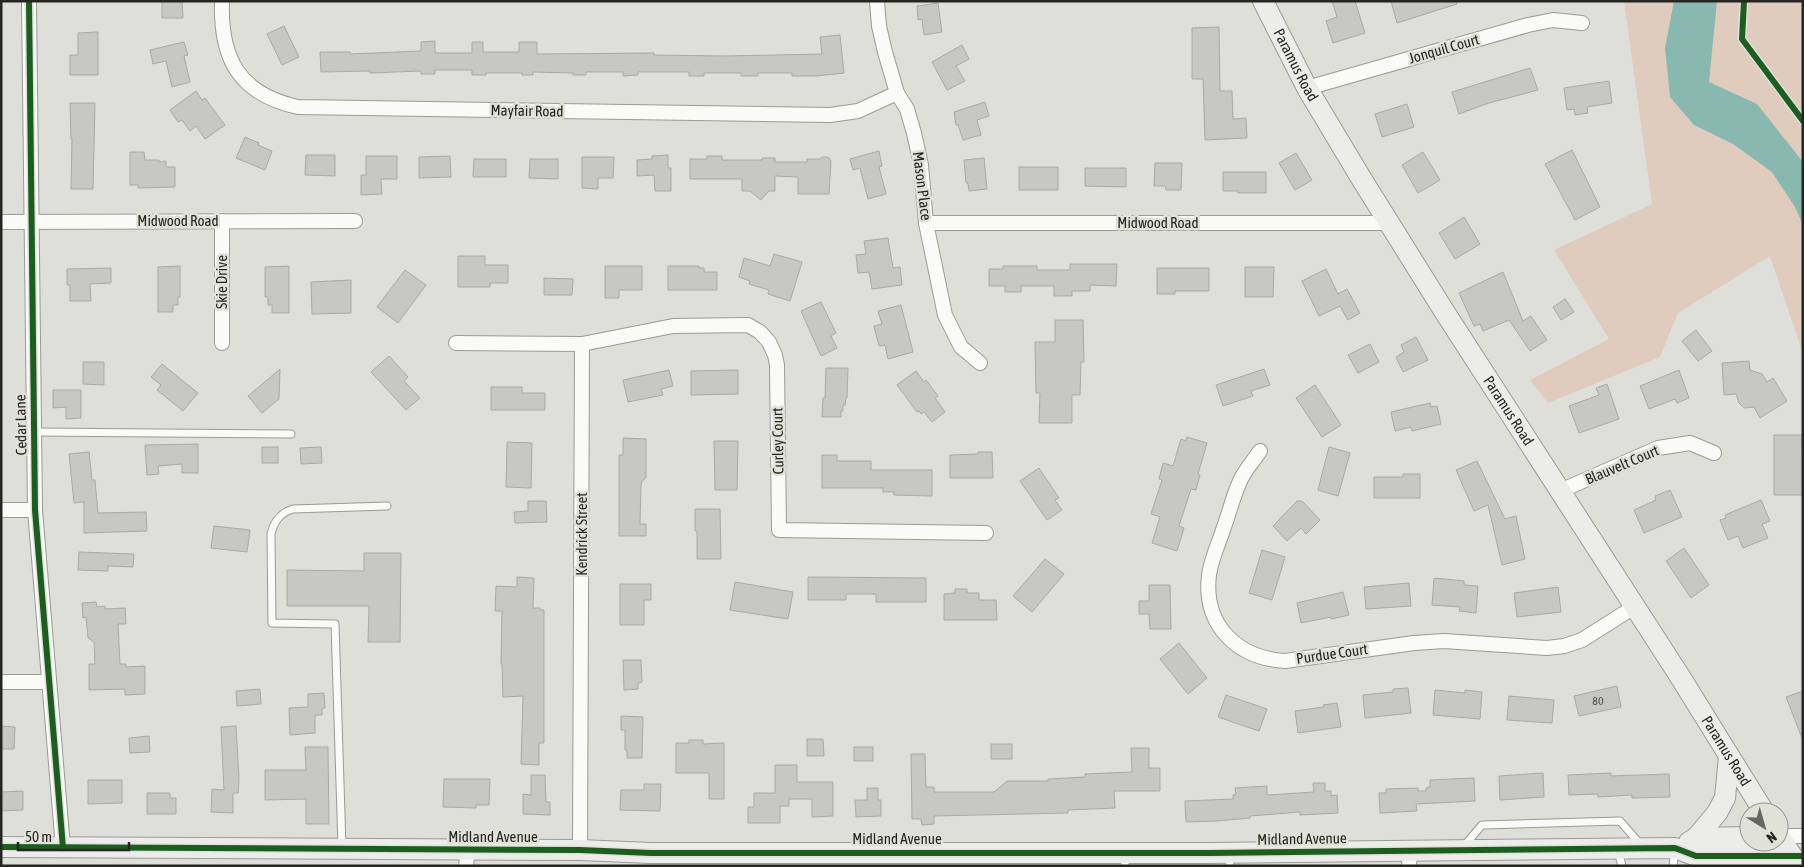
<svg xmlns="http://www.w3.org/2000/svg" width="1804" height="867" font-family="'Asap Condensed',sans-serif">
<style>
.green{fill:#e0cbbf}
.water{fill:#88b8af}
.building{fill:#c7c7c3;stroke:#aaa9a5}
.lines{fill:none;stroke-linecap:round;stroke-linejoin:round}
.lane-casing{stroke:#9a9a96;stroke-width:9}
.street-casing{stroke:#9a9a96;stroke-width:16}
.secondary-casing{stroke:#9a9a96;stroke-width:22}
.path{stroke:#bebfbc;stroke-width:2.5;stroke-dasharray:2.5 2.5;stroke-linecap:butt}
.lane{stroke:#fafaf9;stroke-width:7}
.street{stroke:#fafaf9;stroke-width:14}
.secondary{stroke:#ecedeb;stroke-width:20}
.cycleway-casing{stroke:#e0e2d7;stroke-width:9}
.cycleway{stroke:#1b5e20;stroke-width:6}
.labels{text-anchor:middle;stroke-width:5;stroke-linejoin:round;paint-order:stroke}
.number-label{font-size:12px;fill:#4f504c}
.street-label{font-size:15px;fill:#252622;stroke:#e0e2d7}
</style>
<rect width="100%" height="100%" fill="#dfdfda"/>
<polygon class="green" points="1624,1 1803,1 1803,354 1770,256 1678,313 1660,357 1548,403 1530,380 1609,339 1554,250 1652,204"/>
<polygon class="water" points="1674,1 1717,1 1709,82 1757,104 1803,162 1803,225 1795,207 1772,172 1733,144 1694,125 1670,97 1665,48"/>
<g class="building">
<polygon points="162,1 182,1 183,18 162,18"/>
<polygon points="1332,1 1355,1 1365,33 1333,43 1326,21 1337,17"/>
<polygon points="1391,1 1456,1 1457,4 1397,23"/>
<polygon points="938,3 942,32 924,35 922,19 918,20 917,6"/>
<polygon points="284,26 299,57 282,65 267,34"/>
<polygon points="1219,27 1220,91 1232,91 1233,119 1246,118 1247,138 1205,140 1203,79 1192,79 1192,28"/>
<polygon points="98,32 98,75 70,75 70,55 78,55 78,33"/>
<polygon points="840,35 844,73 816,76 792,76 792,73 758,73 758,76 741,76 741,73 704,73 704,76 689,76 689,72 638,72 638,75 623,76 623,72 586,72 586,75 573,75 573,73 533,72 533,75 522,75 522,73 486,73 486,75 472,75 472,70 435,70 435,74 421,74 421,71 370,73 370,71 321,72 320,52 350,52 350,54 421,51 421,42 435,41 435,53 472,53 472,42 483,42 483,52 519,52 519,42 537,42 537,54 654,53 654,55 724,56 822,54 820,37"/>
<polygon points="184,42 188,55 184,56 190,82 172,87 166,61 153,64 150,50"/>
<polygon points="962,45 969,59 956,66 965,81 947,90 932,62"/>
<polygon points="1530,68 1538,90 1489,103 1459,114 1452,92"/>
<polygon points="1609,81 1612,103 1587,107 1588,113 1575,115 1574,109 1567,110 1564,88"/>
<polygon points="196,91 202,100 205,98 225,125 205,139 196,126 190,131 182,120 178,122 170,110"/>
<polygon points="985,102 989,116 977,120 981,135 963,140 958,125 956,125 954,112"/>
<polygon points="70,103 95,103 93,189 71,189 72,139 71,139"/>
<polygon points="1407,104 1414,127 1382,137 1375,114"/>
<polygon points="245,137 259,143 258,145 272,151 265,170 236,158"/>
<polygon points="1572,150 1600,207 1575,220 1545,164"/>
<polygon points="879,151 882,166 879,167 886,194 868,199 860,168 853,170 850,159"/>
<polygon points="130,152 144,152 145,160 159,160 159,162 166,161 166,167 175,167 175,187 138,188 138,185 130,185"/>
<polygon points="1423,152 1440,180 1418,193 1402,165"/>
<polygon points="1296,153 1312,180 1295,190 1279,163"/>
<polygon points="306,155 335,155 335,176 305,175"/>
<polygon points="668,155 668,168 671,168 671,191 655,191 654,175 637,176 637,160 652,159 652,156"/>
<polygon points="366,156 397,156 397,179 381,179 382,194 361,195 361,175 366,175"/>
<polygon points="450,156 451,177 419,178 419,157"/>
<polygon points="707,156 722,156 722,160 762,160 762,158 775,158 775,162 807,162 807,159 820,159 822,157 828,157 831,161 829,194 798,194 798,177 775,176 775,191 769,191 761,200 750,191 742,191 742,179 690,179 690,159 707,159"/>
<polygon points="582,157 614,157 613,178 598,178 598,189 582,188"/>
<polygon points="984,158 987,189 969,191 968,183 966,183 964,160"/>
<polygon points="474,159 506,159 506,177 473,177"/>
<polygon points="530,159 558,159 558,179 529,178"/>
<polygon points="1155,163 1182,163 1181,190 1166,190 1165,186 1154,186"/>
<rect x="1019" y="167" width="39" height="23"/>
<polygon points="1085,168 1126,168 1126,187 1085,186"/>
<polygon points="1223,172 1266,172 1266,193 1238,193 1238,191 1223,191"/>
<polygon points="1464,217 1480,244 1455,259 1439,233"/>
<polygon points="888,238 893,268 900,267 902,285 872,289 869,272 858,273 856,255 866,254 864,241"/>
<polygon points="774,254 802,262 790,301 768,294 769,290 749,284 750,281 739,277 744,258 770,266"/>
<polygon points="458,256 485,256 485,265 508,265 508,283 490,283 490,287 458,287"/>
<polygon points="1070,264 1117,264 1116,286 1090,285 1090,291 1072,291 1072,296 1054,296 1054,286 1021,286 1021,292 1005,292 1005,286 989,286 989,269 1003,269 1003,266 1037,266 1037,270 1070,270"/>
<polygon points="180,266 180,297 178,297 178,305 173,305 173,312 158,312 158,267"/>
<polygon points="289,266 289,313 272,313 272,305 268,305 268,297 265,297 265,267"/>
<polygon points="605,266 642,266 642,290 619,290 619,298 605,298"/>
<polygon points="668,266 699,266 699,268 704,268 704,272 717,272 717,290 668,290"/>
<polygon points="1245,267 1274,267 1273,297 1245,297"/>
<polygon points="111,268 111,283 90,284 91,301 70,301 70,285 67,285 67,269"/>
<polygon points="1157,268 1209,268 1209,291 1175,291 1175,294 1157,294"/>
<polygon points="1326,269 1338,294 1347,289 1360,313 1348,320 1340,306 1319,316 1302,281"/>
<polygon points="405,270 426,285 398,323 377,307"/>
<polygon points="1503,272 1523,321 1531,316 1547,340 1530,351 1509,320 1483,331 1480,324 1474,326 1459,293"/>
<polygon points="544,278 573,279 572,295 544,295"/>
<polygon points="351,280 351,313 312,314 311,282"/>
<polygon points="1565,299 1574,312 1561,320 1553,307"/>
<polygon points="821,302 836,333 831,336 837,348 821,356 801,311"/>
<polygon points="901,305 913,352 888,359 885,345 879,346 874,326 882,324 878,311"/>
<polygon points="1055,320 1083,320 1084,362 1081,362 1080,395 1072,395 1072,423 1039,423 1040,393 1036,393 1035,342 1055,342"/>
<polygon points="1696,330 1712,351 1698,361 1682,341"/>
<polygon points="1416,337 1428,360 1403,372 1396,357 1404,352 1401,345"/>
<polygon points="1370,344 1379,362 1358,373 1348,355"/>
<polygon points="389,356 408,377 404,381 420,398 406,410 371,372"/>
<polygon points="1749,361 1750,370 1762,374 1767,382 1773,378 1787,401 1760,418 1754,407 1744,408 1739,403 1736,394 1724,395 1722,363"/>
<polygon points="83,362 104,362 104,385 83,384"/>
<polygon points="162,364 198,393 183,411 157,390 161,385 151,377"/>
<polygon points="826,368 848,368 847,398 846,398 845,405 843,405 843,411 841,411 841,417 822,417 823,398 825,398"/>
<polygon points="280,369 279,399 262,413 248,396"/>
<polygon points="1264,369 1270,385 1251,391 1253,396 1223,406 1216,385"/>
<polygon points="669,370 673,386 661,389 663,395 628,402 623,380"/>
<polygon points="738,370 738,394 691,395 691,371"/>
<polygon points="1679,370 1689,398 1677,403 1675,399 1649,409 1640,386"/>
<polygon points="916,371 924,382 926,380 938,396 935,398 945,412 932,422 924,412 921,414 919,411 917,412 897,385"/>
<polygon points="1607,384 1619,419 1579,433 1569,406 1599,395 1596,388"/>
<polygon points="1315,385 1341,425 1322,437 1296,398"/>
<polygon points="491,387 522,387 522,393 545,393 545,410 491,410"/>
<polygon points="53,390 81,390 81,418 66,419 66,407 53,408"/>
<polygon points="1430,403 1431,407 1437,406 1441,424 1412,431 1411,427 1395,431 1391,412"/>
<polygon points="1774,435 1802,435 1803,495 1774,495"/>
<polygon points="1187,437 1207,443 1198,474 1200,475 1196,490 1191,489 1179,526 1184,528 1177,551 1152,543 1160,517 1151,514 1162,480 1159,479 1163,463 1173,466 1181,439 1186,441"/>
<polygon points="623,438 646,439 646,478 642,481 641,485 640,524 646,524 646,536 619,536 619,455 623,455"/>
<polygon points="714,441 738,441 737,490 715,490"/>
<polygon points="507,442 532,443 531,488 506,487"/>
<polygon points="198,444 198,473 182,473 182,464 158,466 159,474 147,475 145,445"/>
<rect x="262" y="447" width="16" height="16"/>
<polygon points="321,447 322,463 301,464 300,448"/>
<polygon points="1329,447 1350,453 1338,496 1318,490"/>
<polygon points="89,452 92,480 95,480 98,513 146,512 147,531 84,533 84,502 74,503 69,454"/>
<polygon points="978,452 992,452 993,478 950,478 950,455 978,454"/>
<polygon points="822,455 837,455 837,461 871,461 871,470 932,470 932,496 894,495 894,492 883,492 883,488 822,488"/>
<polygon points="1477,461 1505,519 1516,516 1525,559 1502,565 1488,505 1474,511 1456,470"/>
<polygon points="1039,468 1059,498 1055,500 1062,510 1047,520 1020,481"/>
<polygon points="1403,474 1420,474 1420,498 1374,498 1374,477 1403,477"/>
<polygon points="1670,490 1682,517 1644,533 1634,510 1656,500 1655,496"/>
<polygon points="1761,500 1770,521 1762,524 1768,538 1743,548 1738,536 1728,540 1720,520 1726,518 1725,515"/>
<polygon points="528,501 546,501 547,522 515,523 514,512 528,511"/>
<polygon points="1297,501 1302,501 1320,520 1306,534 1301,528 1287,541 1273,526"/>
<polygon points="695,509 720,509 721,559 697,559 697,531 695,531"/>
<polygon points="214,526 250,530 247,552 211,548"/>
<polygon points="1684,548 1709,585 1691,598 1666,561"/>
<polygon points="1262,550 1285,557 1272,600 1249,593"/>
<polygon points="79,552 134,554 133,567 108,566 108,571 78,570"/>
<polygon points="364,553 401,553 400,642 368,642 369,606 287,606 287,570 364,571"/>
<polygon points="1045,559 1064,574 1032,612 1013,596"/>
<polygon points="517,577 534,578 533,608 540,608 540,610 544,610 544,743 539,743 539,765 521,764 523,696 503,697 502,664 501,664 502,611 495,611 496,586 517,587"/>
<polygon points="808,577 926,578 926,602 876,602 876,594 846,594 846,600 808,600"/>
<polygon points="1434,578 1464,581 1464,585 1478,586 1476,613 1459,611 1460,607 1432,605"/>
<polygon points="735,582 793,592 788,619 730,610"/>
<polygon points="1409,583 1411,606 1366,609 1364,587"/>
<polygon points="620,584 651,584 651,600 644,600 644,625 620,625"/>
<polygon points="1149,585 1170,585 1171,629 1150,629 1149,614 1139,614 1139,601 1149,601"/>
<polygon points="1558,587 1561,612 1517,617 1514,593"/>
<polygon points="955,589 967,589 967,593 979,593 979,600 996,600 997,620 944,620 944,594 955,593"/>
<polygon points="1343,592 1349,615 1331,619 1331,617 1301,623 1297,603"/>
<polygon points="96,602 97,607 105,606 105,609 125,608 126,624 118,624 120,664 126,664 126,667 145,666 145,694 125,695 125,689 89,690 89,664 95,664 94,642 88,638 86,617 83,618 82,603"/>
<polygon points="1179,643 1207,678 1188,694 1160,659"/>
<polygon points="623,660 641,660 642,682 638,683 638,689 624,690"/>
<polygon points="1617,686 1621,707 1579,716 1574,696"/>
<polygon points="1408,688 1411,713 1365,718 1363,695 1393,692 1393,689"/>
<polygon points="260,689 261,704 237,706 236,691"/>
<polygon points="1435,690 1465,693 1465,690 1482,692 1480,719 1433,715"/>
<polygon points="1803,691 1803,738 1802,738 1786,697"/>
<polygon points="324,693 325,708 322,708 322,715 315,715 315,733 290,735 289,708 308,707 308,694"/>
<polygon points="1226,695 1267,709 1259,731 1218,717"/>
<polygon points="1509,696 1554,700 1552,723 1507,720"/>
<polygon points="1337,703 1341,727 1298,733 1295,711 1324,707 1323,705"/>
<polygon points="621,716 643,717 642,758 627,758 627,750 625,750 625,730 621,730"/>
<polygon points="1,726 15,727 14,749 1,749"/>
<polygon points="236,726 239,779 238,793 233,793 233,813 211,812 212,789 224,790 221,727"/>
<polygon points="149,736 150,752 130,753 129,738"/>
<polygon points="807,739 823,739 824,756 807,756"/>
<polygon points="689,740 703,740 703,744 724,743 724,799 709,799 709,773 676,773 676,743 689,743"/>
<rect x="991" y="744" width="21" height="15"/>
<polygon points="305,747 328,747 329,824 306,824 306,799 265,800 265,770 306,770"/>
<rect x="854" y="747" width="19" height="14"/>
<polygon points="1131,748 1149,748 1149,768 1160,768 1160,791 1114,791 1115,808 1068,810 1068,813 934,816 934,824 922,825 921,819 912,819 911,754 925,754 926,787 934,787 934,792 994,792 1007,781 1048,781 1048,779 1085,777 1085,774 1132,772"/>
<polygon points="775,765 797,765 797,782 833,782 833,816 812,817 812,799 789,799 789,806 780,806 780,823 748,823 748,807 754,807 754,793 775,793"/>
<polygon points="1543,773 1544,797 1500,800 1499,776"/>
<polygon points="1611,773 1611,776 1669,774 1670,797 1632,798 1632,795 1598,797 1598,794 1569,795 1568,775"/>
<polygon points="531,775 545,775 546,802 550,802 550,815 523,814 523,794 531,795"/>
<polygon points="1474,778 1475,801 1416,804 1417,811 1380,813 1379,793 1386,793 1386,789 1418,788 1418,791 1426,791 1426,788 1430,787 1430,780"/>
<polygon points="444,779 490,779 489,805 476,805 476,808 443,807"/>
<polygon points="88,780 122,780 122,803 88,804"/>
<polygon points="1313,783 1325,783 1325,791 1331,791 1331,796 1337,795 1338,813 1300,815 1300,812 1250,816 1250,818 1216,821 1186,822 1185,801 1233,799 1233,795 1236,794 1235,788 1267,786 1267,795 1314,792"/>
<polygon points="644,784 661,784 660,811 620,810 621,790 644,790"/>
<polygon points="867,788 878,788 878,800 881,800 881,816 856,817 855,800 867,800"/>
<polygon points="23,791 23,810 1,811 1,792"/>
<polygon points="147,793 170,793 170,798 176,798 176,814 147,814"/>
</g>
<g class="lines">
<g class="lane-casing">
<g id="lane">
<polyline points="34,432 291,434"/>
<polyline points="1464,846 1482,825 1620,821 1640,844"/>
<path d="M 342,847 L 335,624 L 272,623 L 271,534 C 274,521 280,513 293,509 L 387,506"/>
<polyline points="1618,851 1622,866"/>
<polyline points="1229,853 1230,866"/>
<polyline points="1125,854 1125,866"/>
<polyline points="1673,866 1675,849"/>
</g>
</g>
<g class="street-casing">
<g id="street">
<polyline points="29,1 35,510 63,848"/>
<path d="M 222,1 C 220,59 239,94 298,107 L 830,115 L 858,111 L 897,93"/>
<polyline points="877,1 879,26 885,52 897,93 907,109 914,133 921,165 926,223 945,315 961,347 980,363"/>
<polyline points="1307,88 1528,25 1553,20 1582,23"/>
<polyline points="1,222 355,221"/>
<polyline points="926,223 1389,223"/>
<polyline points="222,343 222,221"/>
<polyline points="456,343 582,344 673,326 748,325 760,332 769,342 775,355 777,365 779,530 986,533"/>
<path d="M 1260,451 C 1254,460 1247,468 1242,477 C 1234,492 1230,511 1224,527 C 1219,543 1211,559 1209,575 C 1203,625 1237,658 1285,661 L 1414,643 L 1444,641 L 1547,648 L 1564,646 L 1582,640 L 1634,607"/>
<polyline points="1560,491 1658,448 1690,443 1714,453"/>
<polyline points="1,510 35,510"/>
<polyline points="1,682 49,682"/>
<polyline points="1779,836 1803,836"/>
<polyline points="580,850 582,344"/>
<polyline points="466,866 468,849"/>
<polyline points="1409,866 1410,850"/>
</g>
</g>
<g class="secondary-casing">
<g id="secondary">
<path id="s1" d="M 1263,1 L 1307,88 L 1361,178 L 1444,311 L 1679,675 L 1764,812"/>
<polyline points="1779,836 1798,865"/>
<polyline points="1696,838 1717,813 1725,798 1729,756"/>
<polyline points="1689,842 1696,838 1749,837"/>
<polyline points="1,847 580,850 651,853 1209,853 1675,848 1696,856 1792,856"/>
</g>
</g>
<polyline class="path" points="1744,1 1742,39 1803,121"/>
<use href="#lane" class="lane"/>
<use href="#street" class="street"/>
<use href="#secondary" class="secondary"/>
<g class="cycleway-casing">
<g id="cycleway">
<polyline points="29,1 35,510 63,848"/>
<polyline points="1744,1 1742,39 1803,121"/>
<polyline points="1,847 580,850 651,853 1209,853 1675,848 1696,856 1803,856"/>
</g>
</g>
<use href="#cycleway" class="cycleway"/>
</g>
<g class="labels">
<g class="number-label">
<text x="1598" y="705">80</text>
</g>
<g class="street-label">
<text transform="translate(1444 49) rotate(-16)" y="5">Jonquil Court</text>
<text dy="5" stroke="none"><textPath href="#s1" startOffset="72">Paramus Road</textPath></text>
<text transform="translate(527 111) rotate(1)" y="5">Mayfair Road</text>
<text transform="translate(922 186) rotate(83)" y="5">Mason Place</text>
<text x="178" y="226">Midwood Road</text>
<text x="1158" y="228">Midwood Road</text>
<text transform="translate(222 282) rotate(-90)" y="5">Skie Drive</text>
<text dy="5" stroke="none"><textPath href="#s1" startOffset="478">Paramus Road</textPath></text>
<text transform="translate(21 425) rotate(-91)" y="5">Cedar Lane</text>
<text transform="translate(778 441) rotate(-91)" y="5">Curley Court</text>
<text transform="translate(1622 465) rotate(-23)" y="5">Blauvelt Court</text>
<text transform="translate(582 534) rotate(-90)" y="5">Kendrick Street</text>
<text transform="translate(1332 654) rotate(-8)" y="5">Purdue Court</text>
<text dy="5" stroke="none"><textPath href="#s1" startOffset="882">Paramus Road</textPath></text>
<text x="493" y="842">Midland Avenue</text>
<text x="897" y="844">Midland Avenue</text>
<text transform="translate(1302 839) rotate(-1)" y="5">Midland Avenue</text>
</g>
</g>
<rect width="1804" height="867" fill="none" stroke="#252622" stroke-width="5"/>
<g transform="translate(1764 827) rotate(143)"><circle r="24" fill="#e0e2d7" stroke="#95978f"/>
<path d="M0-4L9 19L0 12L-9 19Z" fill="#666762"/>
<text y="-8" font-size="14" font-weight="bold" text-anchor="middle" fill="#252622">N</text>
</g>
<path d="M18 842v8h111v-8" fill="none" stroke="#252622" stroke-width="2.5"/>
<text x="25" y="842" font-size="15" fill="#252622" stroke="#e0e2d7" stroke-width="4" paint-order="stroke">50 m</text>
</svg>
